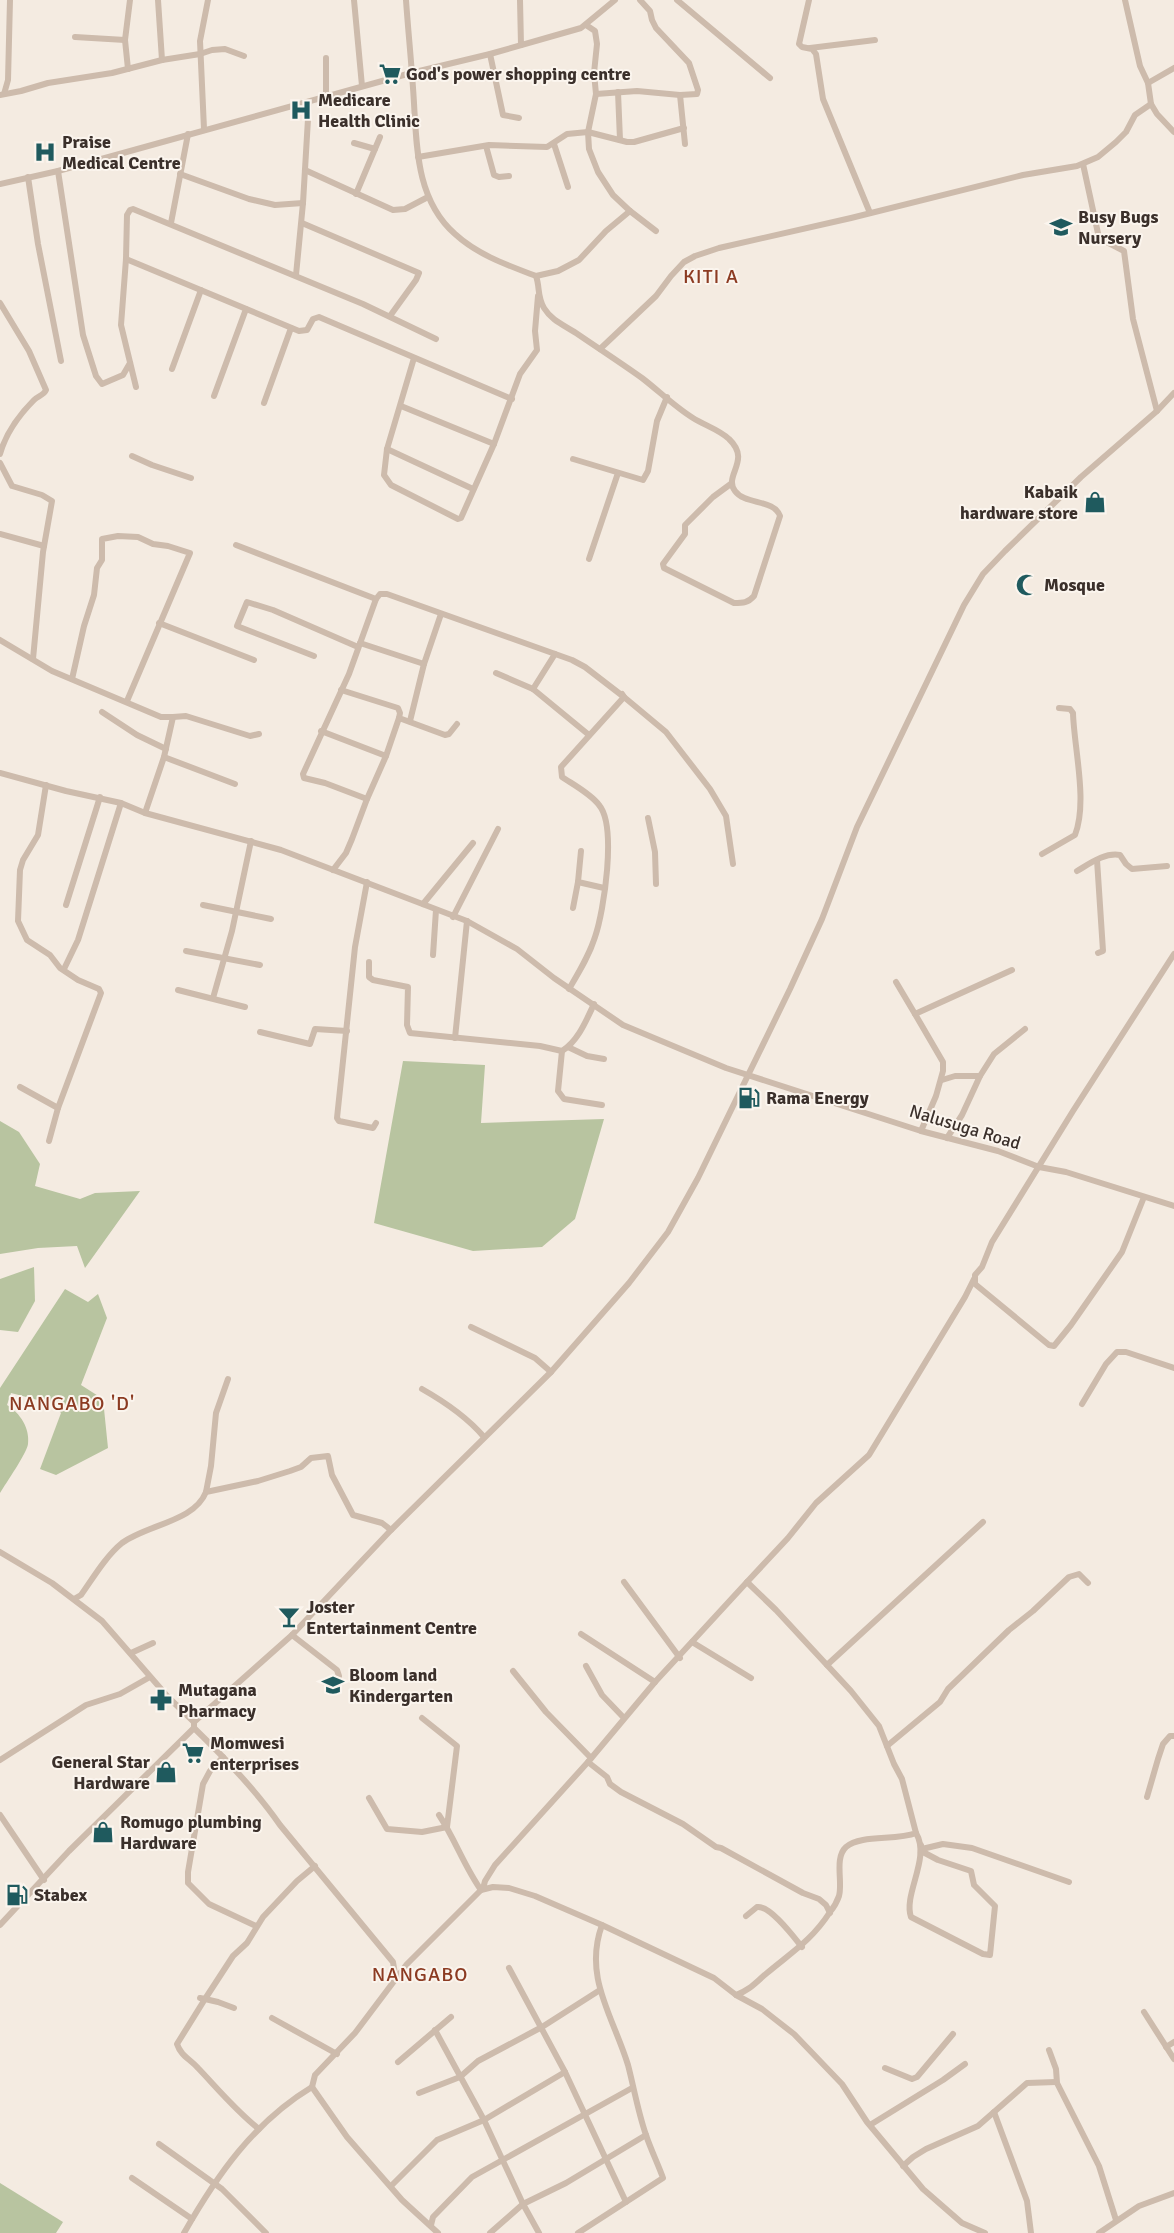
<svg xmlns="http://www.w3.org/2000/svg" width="1174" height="2233" font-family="Signika,sans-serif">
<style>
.green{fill:#b8c4a0}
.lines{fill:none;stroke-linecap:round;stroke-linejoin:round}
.minor{stroke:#cdbbac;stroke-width:6}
.labels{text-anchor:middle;stroke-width:4;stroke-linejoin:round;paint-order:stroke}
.poi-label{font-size:18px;font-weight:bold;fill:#3b302b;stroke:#fbf5ee;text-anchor:start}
.street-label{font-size:18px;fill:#3b302b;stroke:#fbf5ee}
.quarter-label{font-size:20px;letter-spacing:1px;fill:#8c3b22;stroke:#fbf5ee}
</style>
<rect width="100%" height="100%" fill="#f4ebe1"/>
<g class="green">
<polygon points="403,1061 485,1065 481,1123 604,1119 575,1219 542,1247 473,1251 374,1223"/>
<polygon points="0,1121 19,1132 40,1164 35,1186 80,1199 95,1193 140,1191 85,1268 77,1246 38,1248 0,1254"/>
<polygon points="34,1267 35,1301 18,1332 0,1330 0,1279"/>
<path d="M 65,1289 L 88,1302 L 98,1294 L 107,1318 L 81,1385 L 103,1399 L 108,1448 L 56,1475 L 40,1469 L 61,1413 L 53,1404 L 11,1393 L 7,1405 C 20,1413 30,1428 28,1444 C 27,1453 6,1483 0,1493 L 0,1388 Z"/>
<polygon points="0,2183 63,2222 56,2233 0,2233"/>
</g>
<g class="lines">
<g class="minor">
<polyline points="158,0 162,60"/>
<polyline points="354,0 362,86"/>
<path d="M 406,0 C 408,29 411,58 413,88 C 417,138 413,197 455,234 C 478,255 507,265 536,276 C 540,287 537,297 544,308 C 552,321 564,325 576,333 C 598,348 621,363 642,378 C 659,391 675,407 693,418 C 704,425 720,430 729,439 C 752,461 723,475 735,491 C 745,505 774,499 780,516 L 754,596 C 748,603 743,603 734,603 L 664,568 L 663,564 L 685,534 L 685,525 L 713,497 L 732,483"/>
<polyline points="520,0 521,45"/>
<polyline points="677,0 770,78"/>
<polyline points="809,0 799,44 802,47 812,49 816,54 823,99 870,213"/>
<polyline points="1125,0 1140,66 1148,83 1151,104 1157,114 1174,132"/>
<polyline points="586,25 595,31 597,44 594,73 596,94 588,132 589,149 598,172 613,195 630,211 656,231"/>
<polyline points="75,37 125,40"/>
<polyline points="810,48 875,40"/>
<polyline points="490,54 503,115 519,118"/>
<polyline points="326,58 326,97"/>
<polyline points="128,69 125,40 130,0"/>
<polyline points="1148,83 1174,68"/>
<polyline points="618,92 620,140"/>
<polyline points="4,94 8,80 10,0"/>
<polyline points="596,94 637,91 680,95 697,94 698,90 689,63 656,28 652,20 650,11 640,0"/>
<polyline points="0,95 21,91 48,83 112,73 162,60 200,54 212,50 225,49 244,56"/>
<polyline points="680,95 685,144"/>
<polyline points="204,129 200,41 208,0"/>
<polyline points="354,143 375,149"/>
<polyline points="554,144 568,187"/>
<polyline points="486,146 494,175 499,177 509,176"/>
<polyline points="418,157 489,145 547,147 567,134 588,132 627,142 634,142 684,128"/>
<polyline points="1083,164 1099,238 1124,251 1133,319 1157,411"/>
<polyline points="305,170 393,210 405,209 428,197"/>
<polyline points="58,171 83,335 96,376 102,384 123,375 130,363"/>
<polyline points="180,174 249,199 275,205 303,203"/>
<polyline points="28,177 38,244 61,361"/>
<polyline points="0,184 58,171 411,73 490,54 581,28 615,0"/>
<polyline points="356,194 380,137"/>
<polyline points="171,223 188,134"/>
<polyline points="302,223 419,273 416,280 390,316"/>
<polyline points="126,259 299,331 307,330 313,319 319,317 512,399"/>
<polyline points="296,275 303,203 309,102"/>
<polyline points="536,276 558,271 579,260 606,231 630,211"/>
<path d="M 0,303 L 29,351 L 46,390 C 44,395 38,396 34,400 C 19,415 6,433 0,454"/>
<polyline points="600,349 656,296 671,276 684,262 695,256 719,248 851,218 1023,175 1077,166 1098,157 1116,142 1126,132 1135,115 1151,104"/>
<polyline points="414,358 387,449 384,475 391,485 458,519 461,518 494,444 520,374 537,350 535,331 538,296"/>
<polyline points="172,369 201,290"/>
<polyline points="136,387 121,325 126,259 127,215 130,210 133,209 363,304 436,339"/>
<polyline points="214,396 246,309"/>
<polyline points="264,403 291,328"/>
<polyline points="401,406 494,444"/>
<polyline points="387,449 473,489"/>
<polyline points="132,456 152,465 191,478"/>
<polyline points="573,459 643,480 648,471 657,421 667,397"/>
<polyline points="0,463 12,486 42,495 52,501 43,552 33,659"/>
<polyline points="0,534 44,546"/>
<polyline points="236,545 376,599 380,594 387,594 572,660 585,667 624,697 666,732 710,789 726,816 733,864"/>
<polyline points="589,559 618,473"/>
<polyline points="159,623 254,660"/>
<polyline points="0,640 52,671 161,717 173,717 164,757 145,813"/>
<polyline points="360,643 424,664"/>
<polyline points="314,656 237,626 247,602 273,610 358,647"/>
<polyline points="496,673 533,689 589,735"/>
<polyline points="72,679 84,626 94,595 97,568 102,560 102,539 118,536 138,537 153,544 168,546 190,553 127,701"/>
<polyline points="533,689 555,654"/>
<polyline points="341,690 398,708 400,713 399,718 445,735 449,734 457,724"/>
<polyline points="102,712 137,735 166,749"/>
<polyline points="173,717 186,716 250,736 259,734"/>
<polyline points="410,721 424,664 441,614"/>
<polyline points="321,731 386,756"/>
<polyline points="164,757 235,784"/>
<polyline points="0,773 66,791 121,803 145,813 281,850 467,921 517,949 554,978 623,1025 726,1068 921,1131 998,1151 1039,1167 1066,1172 1174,1206"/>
<polyline points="46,785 38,835 23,860 20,870 18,921 27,940 50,955 60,968 78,980 99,989 101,993 58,1108 49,1141"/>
<polyline points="367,799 325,783 304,778 303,774 349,674 376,599"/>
<polyline points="648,818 655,852 656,884"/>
<polyline points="581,851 578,882 604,888"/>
<path d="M 1042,854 L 1075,835 C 1088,802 1074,748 1073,713 L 1070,709 L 1059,708"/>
<polyline points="1097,860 1103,951 1098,953"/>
<polyline points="333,870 346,853 352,839 367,799 386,756 399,718"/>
<path d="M 1077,871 C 1089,864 1105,852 1120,855 L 1126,864 L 1132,869 L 1167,866"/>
<polyline points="367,882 355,947 337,1118 339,1121 373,1128 376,1123"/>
<polyline points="423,904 473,843"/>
<polyline points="66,905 100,797"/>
<polyline points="203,905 271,919"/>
<polyline points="573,908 578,882"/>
<polyline points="453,917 498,829"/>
<polyline points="186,951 260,965"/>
<polyline points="433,955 436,910"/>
<polyline points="369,962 369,977 373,980 408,987 407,1025 410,1033 540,1046 562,1051"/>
<polyline points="64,969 78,940 121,803"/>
<polyline points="896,982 915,1014"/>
<path d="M 569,989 C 579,972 589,956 595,937 C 604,911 617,826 599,805 C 591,794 574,785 562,777 L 561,767 L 624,697 L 622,694"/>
<polyline points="178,990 245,1007"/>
<polyline points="213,998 232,931 251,841"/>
<path d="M 594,1004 C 586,1021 578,1041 562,1051 L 558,1091 L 564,1099 L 602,1105"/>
<polyline points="260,1032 310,1044 315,1029 347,1031"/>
<polyline points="455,1038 467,921"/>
<polyline points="568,1047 587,1056 604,1059"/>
<polyline points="942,1080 955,1076 980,1076 994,1054 1025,1029"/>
<polyline points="20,1087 58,1108"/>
<polyline points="921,1131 936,1096 943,1071 943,1062 915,1014 1012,970"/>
<polyline points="947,1138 962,1115 980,1076"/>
<polyline points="1144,1197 1122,1252 1071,1325 1054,1346 1049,1345 975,1284 975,1275 982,1267 992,1242 1073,1111 1174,954"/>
<polyline points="471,1327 535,1358 551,1372"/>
<path d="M 422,1389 C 445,1402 467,1417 484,1437"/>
<polyline points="1082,1404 1106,1364 1117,1352 1126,1352 1174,1368"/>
<polyline points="206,1492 211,1466 216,1413 228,1379"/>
<polyline points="0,1552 52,1583 102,1621 168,1697 194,1722"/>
<polyline points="624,1582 680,1658"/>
<polyline points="747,1582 788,1538 816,1503 869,1455 965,1297 974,1279"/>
<path d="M 74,1599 L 81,1595 C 93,1578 106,1556 122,1543 C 148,1524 194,1522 206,1492 L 258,1481 L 290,1471 L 301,1467 L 311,1458 L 328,1456 L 332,1475 L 353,1515 L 382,1523 L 391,1530"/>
<polyline points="581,1634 655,1682"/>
<polyline points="292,1635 337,1670 339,1676"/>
<polyline points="692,1642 751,1678"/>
<polyline points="131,1653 153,1643"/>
<polyline points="827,1665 983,1522"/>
<polyline points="586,1666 602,1695 624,1718"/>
<polyline points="513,1671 546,1712 591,1758"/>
<path d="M 194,1728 C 225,1758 256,1790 280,1825 L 393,1962 L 396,1980"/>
<polyline points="887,1746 940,1702 948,1689 1009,1630 1033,1611 1069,1577 1079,1574 1088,1583"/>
<polyline points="223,1757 210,1771 203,1784 188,1872 188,1883 209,1904 256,1926"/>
<polyline points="0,1760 86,1705 120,1694 150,1677"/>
<polyline points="588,1762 607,1777 610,1784 621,1792 683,1824 716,1847 721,1848 803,1893 819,1899 826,1905 830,1913"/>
<polyline points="1147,1797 1158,1759 1163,1744 1170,1736 1174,1736"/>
<polyline points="369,1798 387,1829 422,1832 447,1827 457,1746 422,1718"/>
<polyline points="0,1815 44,1880"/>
<path d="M 439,1815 C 455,1839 464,1866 481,1890"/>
<path d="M 916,1833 C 931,1858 903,1894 911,1917 L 983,1954 L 990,1955 L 995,1906 L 974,1885 L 971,1871 L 938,1860 L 923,1852 L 921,1845"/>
<polyline points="922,1849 943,1844 972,1848 1069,1882"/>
<path d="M 483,1889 L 485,1881 L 495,1865 L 588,1762 L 655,1682 L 747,1582 L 776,1610 L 851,1691 L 879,1726 L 894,1764 L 902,1779 L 916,1833 C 896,1841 861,1834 846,1847 C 834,1858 843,1882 839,1896 C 837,1902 834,1907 830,1912 C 812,1940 792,1952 767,1973 C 756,1982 750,1990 736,1995"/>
<path d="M 746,1916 L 757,1907 C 770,1905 793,1936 802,1947"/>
<polyline points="0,1925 69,1851 194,1728 194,1722 292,1635 391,1530 551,1372 629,1283 668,1232 698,1178 790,989 822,919 857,827 964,605 983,574 1005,551 1081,477 1157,411 1174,393"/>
<polyline points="509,1968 565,2072 626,2202"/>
<polyline points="200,1998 205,1999 233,1956 247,1943 263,1917 297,1881 315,1866"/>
<path d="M 234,2008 L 218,2002 L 205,1999 L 177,2044 C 181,2056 190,2059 198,2068 C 218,2089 236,2111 259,2129"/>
<polyline points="1144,2012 1174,2059"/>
<polyline points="272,2018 337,2054"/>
<polyline points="435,2030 484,2120 523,2204 539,2233"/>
<polyline points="1166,2047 1174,2042"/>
<polyline points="1049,2050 1056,2069 1057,2083 1099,2166 1116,2220"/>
<polyline points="398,2062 451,2017"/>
<polyline points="885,2068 912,2079 917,2077 953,2034"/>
<polyline points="312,2087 347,2137 402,2200 438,2233"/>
<polyline points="419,2093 460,2077 478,2061 542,2027 600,1990"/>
<polyline points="994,2112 1027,2201 1031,2233"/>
<polyline points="870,2125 943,2080 965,2064"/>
<polyline points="159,2144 222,2189 266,2233"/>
<polyline points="903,2166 913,2157 926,2149 978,2126 1027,2083 1056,2082"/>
<polyline points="132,2178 192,2219"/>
<polyline points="391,2186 437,2140 484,2120 565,2072"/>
<polyline points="431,2225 433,2217 472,2177 632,2088"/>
<path d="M 184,2233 C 217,2175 254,2122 312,2087 L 315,2075 L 355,2033 L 407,1964 L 481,1890 L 493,1887 L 509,1888 L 535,1896 L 602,1925 L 714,1978 L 736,1995 L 762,2009 L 794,2034 L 842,2084 L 867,2122 L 923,2189 L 962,2223 L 985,2233"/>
<polyline points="490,2233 523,2204 566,2183 646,2135"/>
<path d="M 578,2233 L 663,2178 C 658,2164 651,2150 646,2135 C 638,2112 634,2088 628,2065 C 613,2016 583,1977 602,1925"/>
<polyline points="1099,2233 1139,2206 1174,2193"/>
</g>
</g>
<defs>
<g id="supermarket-bare" transform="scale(1.725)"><path d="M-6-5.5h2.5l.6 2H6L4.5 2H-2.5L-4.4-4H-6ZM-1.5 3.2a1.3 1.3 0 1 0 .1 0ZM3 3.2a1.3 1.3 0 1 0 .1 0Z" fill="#1f5a5e" stroke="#fbf5ee" stroke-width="2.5" paint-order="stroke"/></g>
<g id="hospital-bare" transform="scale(1.725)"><path d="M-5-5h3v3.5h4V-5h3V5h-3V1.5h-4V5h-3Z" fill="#1f5a5e" stroke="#fbf5ee" stroke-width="2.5" paint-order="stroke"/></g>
<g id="school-bare" transform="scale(1.725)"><path d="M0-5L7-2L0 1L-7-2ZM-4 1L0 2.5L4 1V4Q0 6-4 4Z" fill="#1f5a5e" stroke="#fbf5ee" stroke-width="2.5" paint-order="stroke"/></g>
<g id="shop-bare" transform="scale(1.725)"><path d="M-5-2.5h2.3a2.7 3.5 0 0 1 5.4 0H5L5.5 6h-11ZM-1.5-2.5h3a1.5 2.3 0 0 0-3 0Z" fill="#1f5a5e" stroke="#fbf5ee" stroke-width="2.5" paint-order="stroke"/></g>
<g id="mosque-bare" transform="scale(1.725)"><path d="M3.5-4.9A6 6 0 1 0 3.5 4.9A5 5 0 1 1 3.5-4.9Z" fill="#1f5a5e" stroke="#fbf5ee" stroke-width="2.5" paint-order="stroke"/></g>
<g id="fuel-bare" transform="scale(1.725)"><path d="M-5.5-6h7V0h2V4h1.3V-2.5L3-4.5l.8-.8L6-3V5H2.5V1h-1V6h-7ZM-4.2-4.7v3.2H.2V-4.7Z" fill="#1f5a5e" stroke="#fbf5ee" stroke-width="2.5" paint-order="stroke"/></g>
<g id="bar-bare" transform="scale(1.725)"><path d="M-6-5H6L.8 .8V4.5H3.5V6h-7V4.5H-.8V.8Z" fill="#1f5a5e" stroke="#fbf5ee" stroke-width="2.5" paint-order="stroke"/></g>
<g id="pharmacy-bare" transform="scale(1.725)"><path d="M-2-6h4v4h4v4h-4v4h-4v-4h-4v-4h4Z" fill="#1f5a5e" stroke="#fbf5ee" stroke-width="2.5" paint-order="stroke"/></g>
</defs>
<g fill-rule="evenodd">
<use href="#supermarket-bare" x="390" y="74"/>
<use href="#hospital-bare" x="301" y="110"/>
<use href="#hospital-bare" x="45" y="152"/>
<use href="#school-bare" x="1061" y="227"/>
<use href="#shop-bare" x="1095" y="502"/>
<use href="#mosque-bare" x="1027" y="585"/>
<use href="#fuel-bare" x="749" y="1098"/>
<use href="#bar-bare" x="289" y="1617"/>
<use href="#school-bare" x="333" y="1685"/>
<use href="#pharmacy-bare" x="161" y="1700"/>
<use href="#supermarket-bare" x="193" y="1753"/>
<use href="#shop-bare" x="166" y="1772"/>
<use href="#shop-bare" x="103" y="1832"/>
<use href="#fuel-bare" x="17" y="1895"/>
</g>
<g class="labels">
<g class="poi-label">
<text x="406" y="80">God's power shopping centre</text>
<text x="318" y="106">Medicare<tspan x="318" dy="21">Health Clinic</tspan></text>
<text x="62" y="148">Praise<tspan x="62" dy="21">Medical Centre</tspan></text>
<text x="1078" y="223">Busy Bugs<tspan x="1078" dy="21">Nursery</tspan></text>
<text x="1078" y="498" text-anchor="end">Kabaik<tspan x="1078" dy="21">hardware store</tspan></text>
<text x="1044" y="591">Mosque</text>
<text x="766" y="1104">Rama Energy</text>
<text x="306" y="1613">Joster<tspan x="306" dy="21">Entertainment Centre</tspan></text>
<text x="349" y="1681">Bloom land<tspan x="349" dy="21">Kindergarten</tspan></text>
<text x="178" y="1696">Mutagana<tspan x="178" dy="21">Pharmacy</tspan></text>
<text x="210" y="1749">Momwesi<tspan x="210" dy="21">enterprises</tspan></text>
<text x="150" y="1768" text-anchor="end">General Star<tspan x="150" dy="21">Hardware</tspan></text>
<text x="120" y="1828">Romugo plumbing<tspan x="120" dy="21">Hardware</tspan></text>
<text x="34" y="1901">Stabex</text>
</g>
<g class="street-label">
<text transform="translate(965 1127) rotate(17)" y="6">Nalusuga Road</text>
</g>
<g class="quarter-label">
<text x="711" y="283">KITI A</text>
<text x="72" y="1410">NANGABO 'D'</text>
<text x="420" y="1981">NANGABO</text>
</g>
</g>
</svg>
